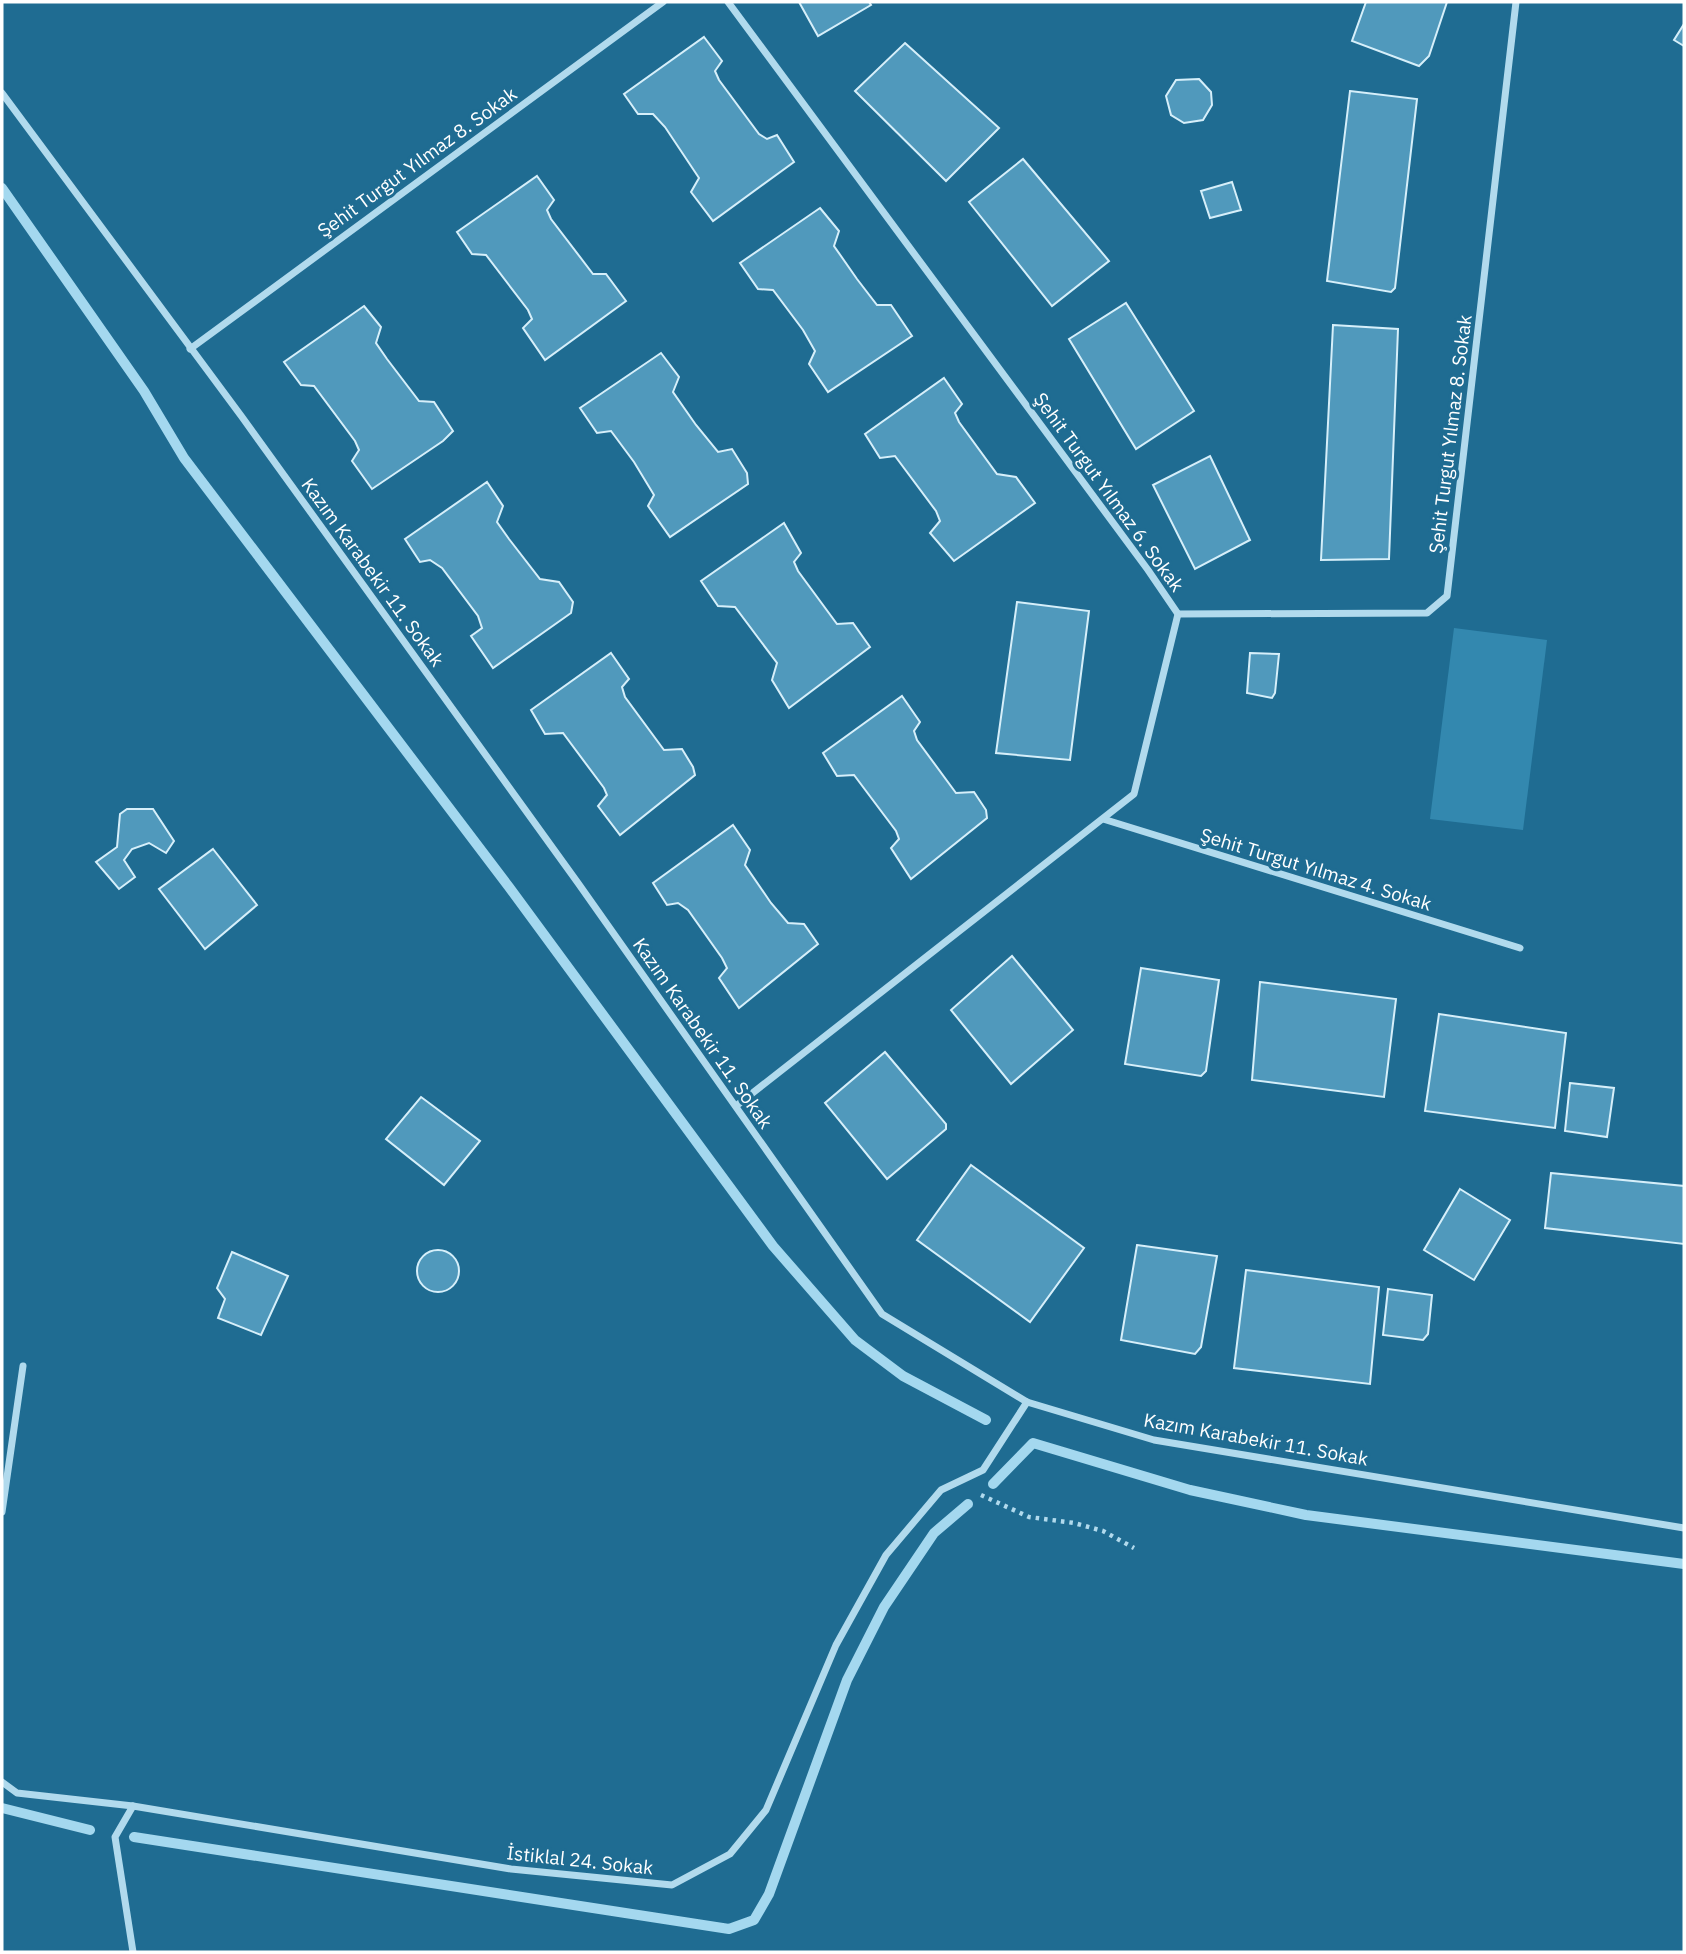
<svg xmlns="http://www.w3.org/2000/svg" width="1686" height="1954" font-family="'IBM Plex Sans',sans-serif">
<style>
.green{fill:#3388af}
.lines{fill:none;stroke-linecap:round;stroke-linejoin:round}
.stream{stroke:#a4d8ef;stroke-width:10}
.building{fill:#5099bc;stroke:#d6effa;stroke-width:2}
.path{stroke:#b1daed;stroke-width:4.5;stroke-dasharray:3.5 5;stroke-linecap:butt}
.minor{stroke:#b1daed;stroke-width:7}
.labels{text-anchor:middle;stroke-width:6;stroke-linejoin:round;paint-order:stroke}
.street-label{font-size:19px;fill:#fff;stroke:#1f6c92}
</style>
<rect width="100%" height="100%" fill="#1f6c92"/>
<polygon class="green" points="1454,628 1547,640 1523,830 1430,819"/>
<g class="lines">
<g class="stream">
<polyline points="2,188 144,391 184,458 509,887 773,1246 855,1340 903,1376 986,1420"/>
<polyline points="993,1484 1033,1443 1190,1490 1306,1515 1684,1564"/>
<polyline points="2,1808 90,1830"/>
<polyline points="134,1837 729,1929 754,1920 769,1894 847,1680 884,1607 934,1533 968,1504"/>
</g>
</g>
<g class="building">
<polygon points="799,2 869,2 871,5 818,36"/>
<polygon points="1366,2 1447,2 1429,56 1419,66 1352,41"/>
<polygon points="1684,24 1684,46 1674,40"/>
<polygon points="704,37 722,61 715,71 719,80 759,134 767,139 777,135 794,162 713,221 691,192 699,178 665,127 653,114 638,114 624,94"/>
<polygon points="905,43 999,128 946,181 855,91"/>
<polygon points="1199,79 1211,92 1212,105 1203,120 1184,123 1171,115 1166,96 1176,80"/>
<polygon points="1350,91 1417,99 1395,288 1391,292 1327,281"/>
<polygon points="1023,159 1109,261 1052,306 969,202"/>
<polygon points="537,176 554,200 547,210 551,219 593,274 606,274 626,301 545,360 523,328 532,319 528,310 486,255 472,254 457,232"/>
<polygon points="1232,182 1241,210 1210,218 1201,191"/>
<polygon points="820,208 839,231 834,246 857,279 877,305 891,305 912,336 828,392 809,364 815,351 803,330 773,290 758,289 740,263"/>
<polygon points="1126,303 1194,411 1136,449 1069,339"/>
<polygon points="364,306 381,327 376,343 387,359 419,401 434,402 453,431 443,441 372,489 352,461 359,450 355,441 314,386 301,385 284,362"/>
<polygon points="1333,325 1398,329 1389,559 1321,560"/>
<polygon points="661,353 679,377 673,392 696,425 718,452 732,449 747,473 748,484 670,537 648,506 654,495 634,462 611,431 597,433 580,408"/>
<polygon points="944,378 962,404 955,413 959,422 997,474 1016,477 1035,503 954,561 930,533 940,521 936,511 895,456 880,458 865,434"/>
<polygon points="1210,456 1250,540 1195,569 1153,485"/>
<polygon points="487,482 503,506 497,522 509,539 540,579 559,582 573,602 571,613 493,668 471,636 482,628 478,616 442,568 430,560 420,562 405,539"/>
<polygon points="784,523 801,553 794,562 798,571 837,624 853,623 870,647 789,708 772,680 777,663 735,607 718,606 701,581"/>
<polygon points="1017,602 1089,611 1070,760 996,753"/>
<polygon points="611,653 629,679 622,687 625,697 664,750 682,749 693,767 695,775 620,835 598,806 607,795 604,788 563,733 545,734 531,710"/>
<polygon points="1250,653 1279,654 1275,693 1272,698 1247,693"/>
<polygon points="902,696 920,722 914,731 917,740 956,793 974,792 986,810 987,818 911,879 891,848 899,839 896,831 854,775 837,776 823,753"/>
<polygon points="127,809 153,809 174,841 166,853 149,843 132,849 124,860 135,877 119,889 96,862 117,847 120,814"/>
<polygon points="733,825 750,850 745,865 771,903 788,923 804,924 818,944 739,1008 719,978 727,968 722,958 688,910 678,903 667,905 653,883"/>
<polygon points="213,849 257,905 205,949 159,889"/>
<polygon points="1012,956 1073,1030 1011,1084 951,1010"/>
<polygon points="1141,968 1219,980 1206,1071 1201,1076 1125,1064"/>
<polygon points="1260,982 1396,999 1384,1097 1252,1080"/>
<polygon points="1439,1014 1566,1033 1555,1128 1425,1111"/>
<polygon points="885,1052 946,1124 946,1129 887,1179 825,1103"/>
<polygon points="1570,1083 1614,1088 1607,1137 1565,1131"/>
<polygon points="421,1097 480,1141 444,1185 386,1139"/>
<polygon points="971,1165 1084,1248 1030,1322 917,1240"/>
<polygon points="1551,1173 1684,1186 1684,1244 1545,1228"/>
<polygon points="1460,1189 1510,1220 1474,1280 1424,1250"/>
<polygon points="1137,1245 1217,1256 1201,1347 1195,1354 1121,1340"/>
<circle cx="438" cy="1271" r="21"/>
<polygon points="232,1252 288,1276 261,1335 218,1318 225,1299 217,1288"/>
<polygon points="1246,1270 1379,1287 1370,1384 1234,1368"/>
<polygon points="1388,1289 1432,1295 1428,1334 1423,1340 1383,1335"/>
</g>
<g class="lines">
<polyline class="path" points="981,1495 1029,1517 1074,1523 1103,1531 1134,1548"/>
<g class="minor">
<polyline points="728,2 1148,570 1178,614 1134,794 736,1106"/>
<polyline points="2,93 242,417 578,883 882,1314 1027,1402 1154,1440 1684,1528"/>
<polyline points="190,349 663,2"/>
<polyline points="1178,614 1427,613 1447,596 1516,2"/>
<polyline points="1103,819 1520,948"/>
<polyline points="2,1512 23,1366"/>
<polyline points="2,1782 17,1793 133,1806 511,1869 672,1885 730,1854 766,1810 836,1645 886,1555 941,1490 983,1470 1027,1402"/>
<polyline points="133,1806 115,1837 133,1952"/>
</g>
</g>
<g class="labels">
<g class="street-label">
<text transform="translate(417 162) rotate(-36)" y="7">Şehit Turgut Yılmaz 8. Sokak</text>
<text transform="translate(1450 434) rotate(-83)" y="7">Şehit Turgut Yılmaz 8. Sokak</text>
<text transform="translate(1109 492) rotate(54)" y="7">Şehit Turgut Yılmaz 6. Sokak</text>
<text transform="translate(373 572) rotate(54)" y="7">Kazım Karabekir 11. Sokak</text>
<text transform="translate(1316 869) rotate(17)" y="7">Şehit Turgut Yılmaz 4. Sokak</text>
<text transform="translate(703 1033) rotate(55)" y="7">Kazım Karabekir 11. Sokak</text>
<text transform="translate(1256 1439) rotate(10)" y="7">Kazım Karabekir 11. Sokak</text>
<text transform="translate(580 1860) rotate(6)" y="7">İstiklal 24. Sokak</text>
</g>
</g>
<rect width="1686" height="1954" fill="none" stroke="#ffffff" stroke-width="7"/>
</svg>
